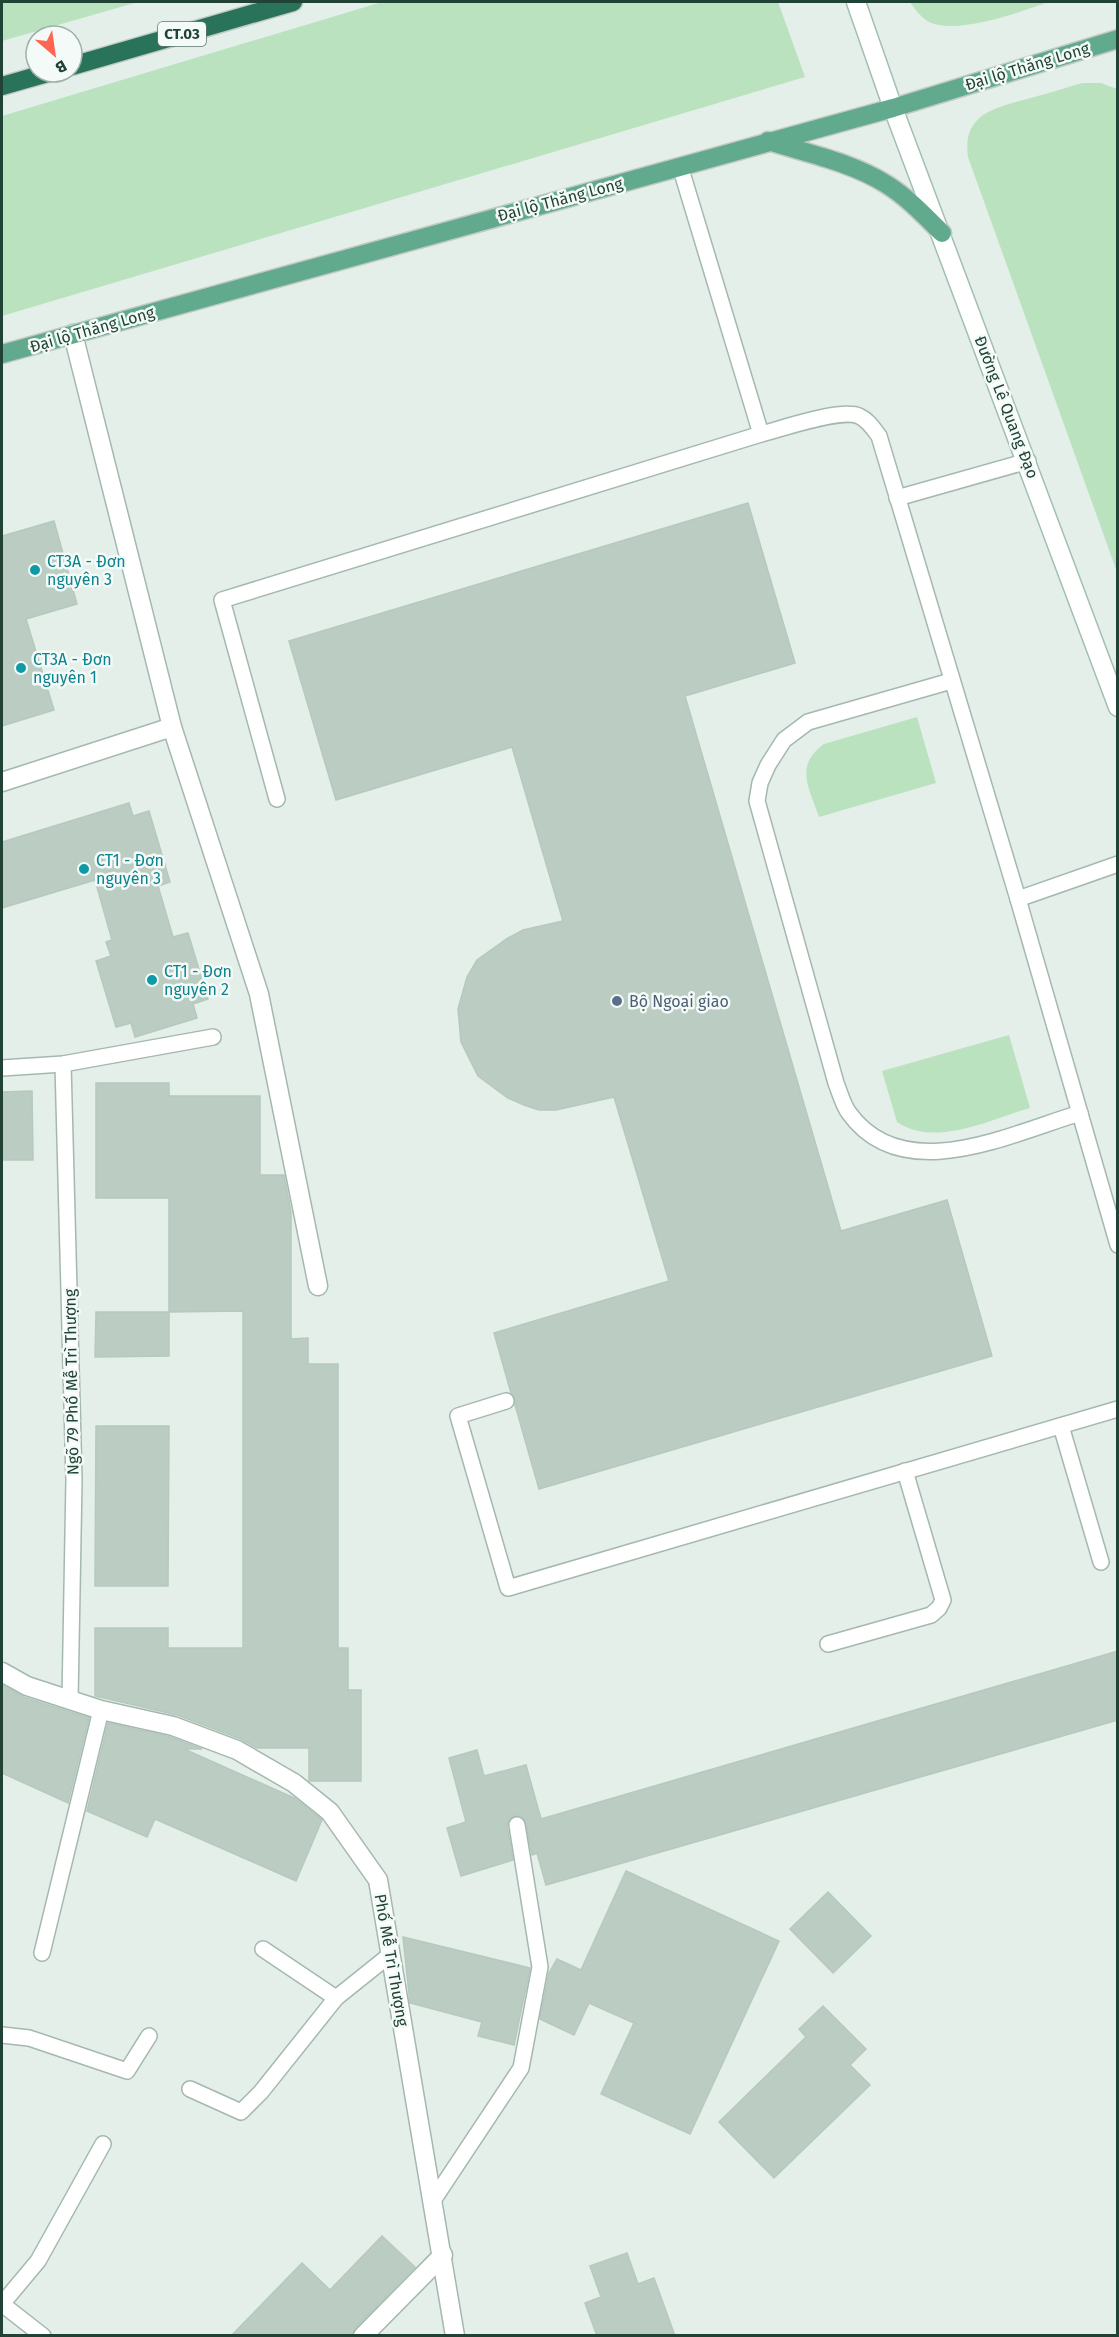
<svg xmlns="http://www.w3.org/2000/svg" width="1119" height="2337" font-family="'Fira Sans',sans-serif">
<style>
.green{fill:#bae2bf}
.building{fill:#bbcdc3;stroke:#b5c9be;stroke-width:1.5}
.lines{fill:none;stroke-linecap:round;stroke-linejoin:round}
.lane-casing{stroke:#a5b8af;stroke-width:18}
.street-casing{stroke:#a5b8af;stroke-width:21}
.secondary-casing{stroke:#a3bfb1;stroke-width:21}
.primary-casing{stroke:#c1cac6;stroke-width:21}
.highway-casing{stroke:#c1cac6;stroke-width:21}
.lane{stroke:#fff;stroke-width:15}
.street{stroke:#fff;stroke-width:18}
.secondary{stroke:#fff;stroke-width:18}
.primary{stroke:#62aa8e;stroke-width:18}
.highway{stroke:#28735a;stroke-width:18}
.culture-dot{fill:#0f9aa8;stroke:#f4faf7;stroke-width:2}
.service-dot{fill:#5c6f8a;stroke:#f4faf7;stroke-width:2}
.labels{text-anchor:middle;stroke-width:5;stroke-linejoin:round;paint-order:stroke}
.shield{fill:#f4faf7;stroke:#607a6f;stroke-width:1.5}
.shield-label{font-size:15px;font-weight:bold;fill:#204335}
.street-label{font-size:16px;fill:#204335;stroke:#f4faf7}
.culture-label{font-size:16px;fill:#0d838f;stroke:#f4faf7;text-anchor:start}
.service-label{font-size:16px;fill:#4e5e75;stroke:#f4faf7;text-anchor:start}
</style>
<rect width="100%" height="100%" fill="#e3efe8"/>
<g class="green">
<polygon points="2,2 138,2 2,41"/>
<polygon points="382,2 778,2 805,77 2,316 2,116"/>
<path d="M 910,2 L 1048,2 C 1021,12 957,35 929,22 C 921,17 915,10 910,2 Z"/>
<path d="M 1082,83 L 1101,83 L 1117,89 L 1117,572 L 968,157 C 962,114 994,108 1027,99 C 1045,94 1063,89 1082,83 Z"/>
<path d="M 917,717 L 936,783 L 819,817 C 809,787 794,766 824,744 Z"/>
<path d="M 1009,1035 L 1030,1108 C 991,1119 935,1148 897,1122 L 882,1071 Z"/>
</g>
<g class="building">
<polygon points="748,503 795,663 685,696 841,1231 947,1200 992,1356 539,1489 515,1405 515,1399 511,1393 494,1333 669,1281 614,1097 556,1110 539,1110 524,1105 508,1098 478,1076 461,1042 458,1009 467,977 477,960 508,938 523,930 563,921 552,884 512,747 336,800 289,641"/>
<polygon points="54,521 77,604 26,619 54,710 2,726 2,536"/>
<polygon points="129,803 133,816 149,811 170,882 158,886 173,937 188,933 208,999 193,1004 197,1018 135,1037 131,1023 116,1027 96,961 111,956 106,942 112,940 95,880 2,908 2,842"/>
<polygon points="96,1083 169,1083 169,1096 260,1096 260,1175 284,1175 291,1212 291,1339 308,1338 308,1364 338,1364 338,1648 348,1648 348,1690 361,1690 361,1781 309,1781 309,1748 257,1748 241,1739 177,1715 95,1696 95,1628 168,1628 168,1648 243,1648 243,1311 169,1312 169,1198 96,1198"/>
<polygon points="32,1091 33,1160 2,1160 2,1092"/>
<polygon points="96,1312 169,1312 169,1356 95,1357"/>
<polygon points="96,1426 169,1426 168,1586 95,1586"/>
<polygon points="1118,1651 1118,1720 546,1885 537,1853 532,1855 526,1823 521,1816 515,1816 510,1818 507,1826 513,1860 461,1876 447,1828 466,1822 449,1758 477,1750 484,1776 526,1765 541,1819"/>
<polygon points="2,1685 23,1697 89,1718 68,1803 2,1773"/>
<polygon points="108,1723 170,1737 202,1749 184,1749 294,1798 322,1820 296,1881 155,1819 147,1837 87,1811"/>
<polygon points="626,1871 779,1941 690,2134 601,2094 634,2023 589,2003 574,2035 540,2019 549,1973 557,1959 581,1970"/>
<polygon points="828,1892 871,1936 833,1973 790,1929"/>
<polygon points="403,1937 530,1968 514,2045 478,2036 482,2022 410,2003"/>
<polygon points="823,2006 866,2049 850,2065 870,2085 774,2178 719,2122 806,2037 799,2029"/>
<polygon points="382,2236 415,2267 355,2328 352,2336 231,2336 302,2263 330,2290"/>
<polygon points="627,2253 638,2284 654,2278 675,2336 597,2336 585,2303 601,2297 590,2266"/>
</g>
<g class="lines">
<g class="lane-casing">
<g id="lane">
<polyline points="680,166 761,434"/>
<polyline points="897,498 1028,461"/>
<path d="M 951,681 L 808,722 L 784,740 L 768,765 L 760,783 L 757,801 L 836,1083 C 840,1093 843,1105 849,1113 C 903,1188 1010,1134 1080,1113"/>
<path d="M 277,799 L 222,600 L 761,434 C 781,429 841,408 859,416 C 868,420 873,428 879,436 L 1018,899 L 1118,1245"/>
<polyline points="1018,899 1118,864"/>
<polyline points="63,1064 74,1480 70,1700"/>
<polyline points="2,1068 63,1064 213,1037"/>
<polyline points="506,1401 458,1416 508,1588 1118,1409"/>
<polyline points="1061,1426 1101,1562"/>
<polyline points="828,1644 931,1615 939,1608 943,1600 905,1471"/>
<polyline points="263,1949 336,1998"/>
<polyline points="42,1953 101,1710"/>
<polyline points="2,2035 29,2038 127,2071 149,2036"/>
<polyline points="190,2089 241,2112 261,2092 336,1998 391,1954"/>
<polyline points="434,2199 521,2068 540,1967 517,1825"/>
<polyline points="2,2304 38,2261 103,2144"/>
<polyline points="2,2304 43,2336"/>
</g>
</g>
<g class="street-casing">
<g id="street">
<polyline points="73,334 172,727 259,994 318,1286"/>
<polyline points="2,782 172,727"/>
<polyline points="2,1672 27,1686 101,1710 173,1726 237,1750 294,1783 330,1812 378,1880 455,2336"/>
<polyline points="363,2336 443,2255"/>
</g>
</g>
<g class="secondary-casing">
<polyline id="secondary" points="856,2 893,108 1118,707"/>
</g>
<g class="primary-casing">
<g id="primary">
<path d="M 768,141 C 806,153 851,162 886,184 C 907,197 924,215 942,233"/>
<polyline points="2,354 893,108 1118,39"/>
</g>
</g>
<g class="highway-casing">
<g id="highway">
<polyline points="72,66 293,2"/>
<polyline points="2,86 51,72"/>
</g>
</g>
<use href="#lane" class="lane"/>
<use href="#street" class="street"/>
<use href="#secondary" class="secondary"/>
<use href="#primary" class="primary"/>
<use href="#highway" class="highway"/>
</g>
<g class="culture-dot">
<circle cx="35" cy="570" r="6"/>
<circle cx="21" cy="668" r="6"/>
<circle cx="84" cy="869" r="6"/>
<circle cx="152" cy="980" r="6"/>
</g>
<circle class="service-dot" cx="617" cy="1001" r="6"/>
<g class="labels">
<rect class="shield" x="158" y="22" width="48" height="24" rx="4.5"/>
<g class="shield-label">
<text x="182" y="39">CT.03</text>
</g>
<g class="street-label">
<text transform="translate(1027 66) rotate(-17)" y="6">Đại lộ Thăng Long</text>
<text transform="translate(560 199) rotate(-15)" y="6">Đại lộ Thăng Long</text>
<text transform="translate(92 329) rotate(-16)" y="6">Đại lộ Thăng Long</text>
<text transform="translate(1007 407) rotate(69)" y="6">Đường Lê Quang Đạo</text>
<text transform="translate(71 1382) rotate(-91)" y="6">Ngõ 79 Phố Mễ Trì Thượng</text>
<text transform="translate(392 1960) rotate(80)" y="6">Phố Mễ Trì Thượng</text>
</g>
<g class="culture-label">
<text x="47" y="567">CT3A - Đơn<tspan x="47" dy="18">nguyên 3</tspan></text>
<text x="33" y="665">CT3A - Đơn<tspan x="33" dy="18">nguyên 1</tspan></text>
<text x="96" y="866">CT1 - Đơn<tspan x="96" dy="18">nguyên 3</tspan></text>
<text x="164" y="977">CT1 - Đơn<tspan x="164" dy="18">nguyên 2</tspan></text>
</g>
<g class="service-label">
<text x="629" y="1007">Bộ Ngoại giao</text>
</g>
</g>
<rect width="1119" height="2337" fill="none" stroke="#204335" stroke-width="6"/>
<g transform="translate(54 54) rotate(151)"><circle r="28" fill="#f4faf7" stroke="#9fb1a9" stroke-width="1.5"/>
<path d="M0-4.5L10 22L0 15L-10 22Z" fill="#ff6551"/>
<text y="-9" font-size="16" font-weight="bold" text-anchor="middle" fill="#204335">B</text>
</g>
</svg>
